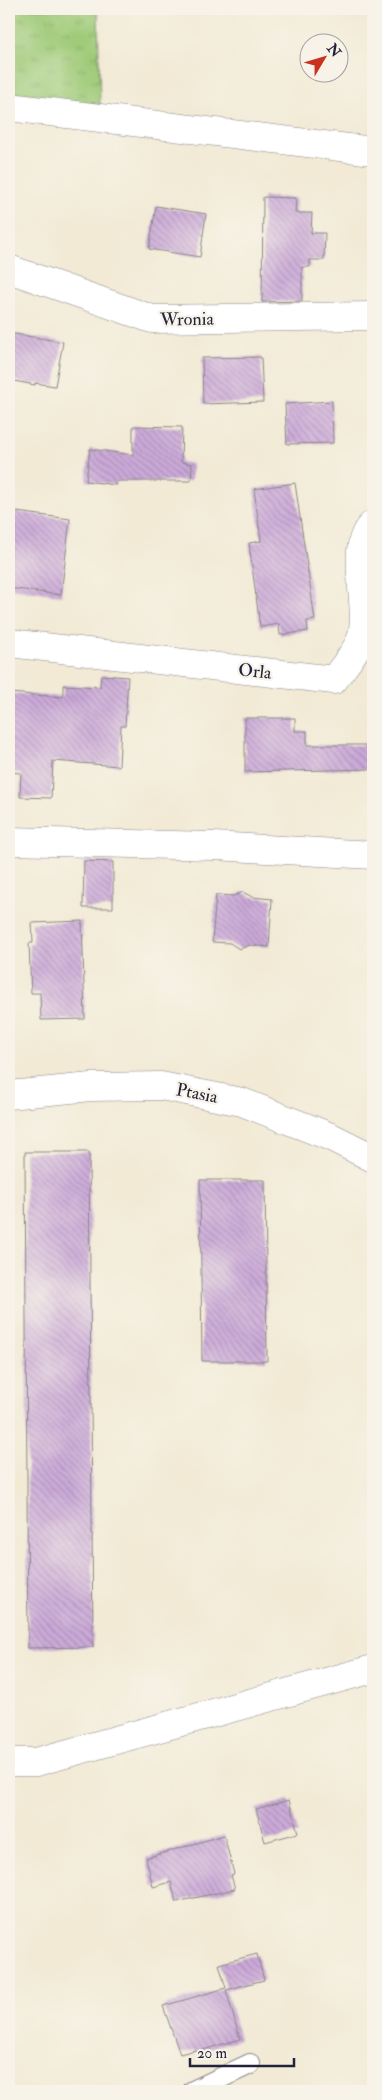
<svg xmlns="http://www.w3.org/2000/svg" width="382" height="2100" font-family="'IM FELL Double Pica',serif">
<style>
.grass{fill:url(#grass-tufts);stroke:#607659}
.building{fill:url(#building-back-hatch)}
.lines{fill:none;stroke-linecap:round;stroke-linejoin:round}
.lane-casing{stroke:#8a8688;stroke-width:22}
.street-casing{stroke:#8a8688;stroke-width:29}
.lane{stroke:#fff;stroke-width:20}
.street{stroke:#fff;stroke-width:28}
.labels{text-anchor:middle;stroke-width:4.5;stroke-linejoin:round;paint-order:stroke}
.street-label{font-size:18px;fill:#22223b;stroke:#f7f3e8}
</style>
<defs>
<pattern id="grass-tufts" width="24" height="20" patternUnits="userSpaceOnUse" patternTransform="scale(1.25)"><rect width="24" height="20" fill="#9eca77"/><path d="M3 7l-1-3M5 7V3M7 7l1-3M15 17l-1-3M17 17v-4M19 17l1-3" fill="none" stroke="#88ad68"/></pattern>
<pattern id="building-back-hatch" width="6" height="6" patternUnits="userSpaceOnUse" patternTransform="scale(1.25)"><rect width="6" height="6" fill="#ccaad9"/><path d="M-1 5l2 2M0 0l6 6M5-1l2 2" fill="none" stroke="#a58ab1"/></pattern>
</defs>
<rect width="100%" height="100%" fill="#f7f3e8"/>
<filter id="ink" filterUnits="userSpaceOnUse"><feTurbulence type="fractalNoise" baseFrequency=".02" numOctaves="2"/><feDisplacementMap in="SourceGraphic" scale="10" xChannelSelector="R" yChannelSelector="G"/><feConvolveMatrix kernelMatrix="1 2 1 2 8 2 1 2 1" color-interpolation-filters="sRGB"/></filter>
<filter id="wash" filterUnits="userSpaceOnUse"><feTurbulence type="fractalNoise" baseFrequency=".0096" numOctaves="4" result="noise"/><feDisplacementMap in="SourceGraphic" scale="20" xChannelSelector="R" yChannelSelector="G"/><feGaussianBlur stdDeviation="1.12" result="paint"/><feColorMatrix in="noise" values="0 0 0 0 0 0 0 0 0 0 0 0 0 0 0 0 0 1.4 0 .05"/><feComposite in="paint" operator="in"/></filter>
<g filter="url(#wash)">
<rect width="100%" height="100%" fill="#f2ead5"/>
<polygon class="grass" points="9,9 98,9 100,108 9,96"/>
<g id="blocks">
<g class="building">
<polygon points="263,197 296,198 295,213 312,213 311,233 325,233 324,260 310,260 310,267 302,267 302,301 262,302"/>
<polygon points="156,206 206,214 200,257 149,249"/>
<polygon points="9,333 63,342 55,386 35,383 35,385 9,380"/>
<polygon points="261,357 263,402 203,404 202,358"/>
<polygon points="332,401 333,443 287,444 285,404"/>
<polygon points="133,426 182,427 181,462 192,464 191,481 117,481 116,485 86,481 90,449 133,455"/>
<polygon points="295,483 315,620 307,621 308,631 280,635 279,624 260,627 249,543 261,541 254,489"/>
<polygon points="9,511 70,519 61,595 9,588"/>
<polygon points="101,675 128,677 125,726 121,726 119,766 53,761 51,798 20,797 21,773 9,772 9,693 63,697 63,685 100,687"/>
<polygon points="245,718 295,718 295,731 307,731 307,745 371,745 371,769 245,772"/>
<polygon points="84,861 113,862 113,908 83,908"/>
<polygon points="243,892 252,897 272,899 269,947 250,945 239,949 230,943 212,942 216,895 234,896"/>
<polygon points="82,921 85,1019 41,1020 40,993 31,993 29,943 33,943 32,923"/>
<polygon points="25,1152 89,1152 93,1647 28,1648"/>
<polygon points="200,1180 265,1180 267,1361 202,1361"/>
<polygon points="289,1800 298,1833 265,1842 256,1809"/>
<polygon points="224,1835 234,1874 231,1875 235,1889 176,1902 171,1882 153,1887 146,1858"/>
<polygon points="257,1954 264,1980 226,1990 240,2039 196,2052 195,2050 180,2054 163,2006 226,1988 219,1964"/>
</g>
</g>
</g>
<g filter="url(#ink)">
<use href="#blocks" fill-opacity="0" stroke="#8a8688" stroke-width="1"/>
<g class="lines">
<g class="lane-casing">
<polyline id="lane" points="193,2091 250,2064"/>
</g>
<g class="street-casing">
<g id="street">
<polyline points="9,107 373,151"/>
<polyline points="9,269 152,319 373,316"/>
<path d="M 9,643 L 334,680 C 342,668 354,655 360,641 C 373,609 346,547 373,524"/>
<polyline points="9,841 214,846 373,855"/>
<polyline points="9,1095 91,1087 161,1086 242,1102 331,1137 373,1158"/>
<polyline points="9,1762 36,1762 373,1669"/>
</g>
</g>
<use href="#lane" class="lane"/>
<use href="#street" class="street"/>
</g>
</g>
<g class="labels">
<g class="street-label">
<text transform="translate(187 319) rotate(-1)" y="6">Wronia</text>
<text transform="translate(255 671) rotate(6)" y="6">Orla</text>
<text transform="translate(197 1093) rotate(11)" y="6">Ptasia</text>
</g>
</g>
<rect width="382" height="2100" fill="none" stroke="#f7f3e8" stroke-width="30"/>
<g transform="translate(324 58) rotate(52)"><circle r="24" fill="#f7f3e8" stroke="#a29fa3"/>
<path d="M0-4L9 19L0 12L-9 19Z" fill="#c8321e"/>
<text y="-8" font-size="14" font-weight="bold" text-anchor="middle" fill="#22223b">N</text>
</g>
<path d="M190 2058v8h104v-8" fill="none" stroke="#22223b" stroke-width="2.5"/>
<text x="197" y="2058" font-size="15" fill="#22223b" stroke="#f7f3e8" stroke-width="4" paint-order="stroke">20 m</text>
</svg>
